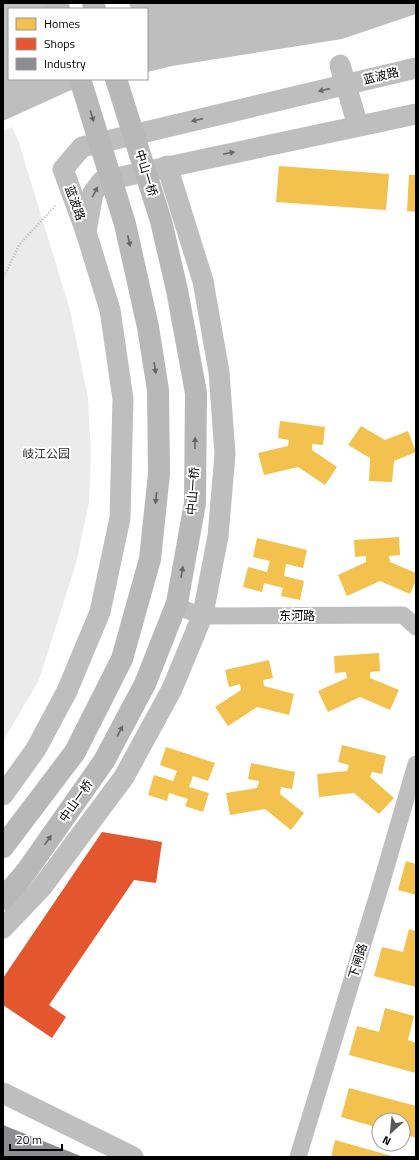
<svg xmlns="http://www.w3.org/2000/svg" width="419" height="1160" font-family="'Titillium Web','Noto Sans SC',sans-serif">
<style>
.green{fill:#ebebeb}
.water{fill:#bebebe}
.pier{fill:#fff}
.homes{fill:#f2c14e}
.shops{fill:#e4572e}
.industry{fill:#8d8d92}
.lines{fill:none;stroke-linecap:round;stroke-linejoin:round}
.path{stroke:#b9b9b9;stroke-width:2.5;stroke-dasharray:1 2;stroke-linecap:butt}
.minor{stroke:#bebebe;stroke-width:17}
.tertiary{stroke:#bebebe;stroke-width:21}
.secondary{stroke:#b8b8b8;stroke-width:22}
.secondary-bridge{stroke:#b8b8b8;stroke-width:22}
.oneway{fill:#686868}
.oneway2{fill:#656565}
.labels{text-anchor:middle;stroke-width:4;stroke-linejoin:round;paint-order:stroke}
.street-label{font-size:12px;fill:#000;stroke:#fff}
.park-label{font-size:12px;fill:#323232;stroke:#fff}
</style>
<rect width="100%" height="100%" fill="#fff"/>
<polygon class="green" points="12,127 19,143 70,310 88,398 91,455 89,503 76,563 39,680 3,741 3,131"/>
<polygon class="water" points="3,3 416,3 416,14 342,39 172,66 147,72 147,9 9,9 9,79 120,79 69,91 3,121"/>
<g class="pier">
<polygon points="46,3 129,3 131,9 48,9"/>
<polygon points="70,79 122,79 120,81 74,92"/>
</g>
<g class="homes">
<polygon points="279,166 389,174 386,210 276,202"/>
<polygon points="409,175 416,175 416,212 407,211"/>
<polygon points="280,421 325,427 323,445 312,444 312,450 337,467 325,485 298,467 264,475 258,453 288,446 289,440 278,438"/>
<polygon points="361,426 385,440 408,431 416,452 394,461 392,482 369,481 370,458 348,445"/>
<polygon points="399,537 400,555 389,556 390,562 416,573 416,580 410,594 380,581 347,596 338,575 366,562 366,556 355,557 354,540"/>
<polygon points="257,538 307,550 303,568 286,564 284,576 304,581 300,600 281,596 283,588 264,583 262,592 243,587 248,567 267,572 270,561 253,557"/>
<polygon points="379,653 380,671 370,672 370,678 399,690 390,710 360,697 328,712 318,691 347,678 346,672 335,673 334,656"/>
<polygon points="269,660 273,678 263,680 264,686 294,694 289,715 257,707 228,726 215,707 241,690 240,684 229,687 225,670"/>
<polygon points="342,745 386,756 382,774 372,772 370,777 394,798 379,814 354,793 319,797 317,774 347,771 349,765 338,762"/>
<polygon points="166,747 215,763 208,781 193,776 189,787 209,793 203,812 185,806 188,799 169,793 167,801 148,795 154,775 173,781 177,771 160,765"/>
<polygon points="251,763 295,772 292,789 281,787 280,794 304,813 291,830 265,809 230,815 226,793 257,788 259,781 248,779"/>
<polygon points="406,861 416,864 416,895 398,890"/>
<polygon points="409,929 416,931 416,987 374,976 382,947 403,952"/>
<polygon points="385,1008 414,1016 408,1040 416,1043 416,1073 349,1055 357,1026 379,1032"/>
<polygon points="349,1088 416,1106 416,1138 403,1134 403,1120 379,1120 379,1128 341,1117"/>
<polygon points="335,1140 395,1157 331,1157"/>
</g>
<polygon class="shops" points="102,832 162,842 156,883 134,880 49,1005 66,1017 52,1038 3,1005 3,978"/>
<polygon class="industry" points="3,1125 83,1157 3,1157"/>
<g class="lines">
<polyline class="path" points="3,279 19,245 56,205"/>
<g class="minor">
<polyline points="176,606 202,616 403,615 416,627"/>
<polyline points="298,1157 382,881 416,764"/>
</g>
<g class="tertiary">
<polyline points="340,65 358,126"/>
<polyline points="416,68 82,147 63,169 86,232 93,193 102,181 416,114"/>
<polyline points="3,795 36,749 67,691 100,612 120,518 123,399 110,310 86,232"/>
<polyline points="3,928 42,887 124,777 172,689 203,614 218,536 225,454 219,372 203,281 167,166"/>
<polyline points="3,1093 133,1157"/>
</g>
<g class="secondary">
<polyline points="57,3 59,9"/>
<polyline points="93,3 95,9"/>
<polyline points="3,899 26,872"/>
</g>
<g class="secondary-bridge">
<polyline points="3,847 75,752 122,659 150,559 159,474 158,390 148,327 125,224 80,79"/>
<polyline points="26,872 104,761 145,684 177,603 195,503 196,393 177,290 161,221 116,79"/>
</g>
</g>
<defs><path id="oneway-solid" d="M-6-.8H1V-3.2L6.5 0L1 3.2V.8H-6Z"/></defs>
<g class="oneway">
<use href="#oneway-solid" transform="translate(324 90) rotate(167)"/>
<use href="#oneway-solid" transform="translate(197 120) rotate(167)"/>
<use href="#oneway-solid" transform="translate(229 153) rotate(-12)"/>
<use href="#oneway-solid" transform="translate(95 192) rotate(-63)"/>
</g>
<g class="oneway2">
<use href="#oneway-solid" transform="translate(92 116) rotate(73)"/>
<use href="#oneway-solid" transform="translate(129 241) rotate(77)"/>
<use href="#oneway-solid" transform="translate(155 368) rotate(81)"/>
<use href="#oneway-solid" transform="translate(195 443) rotate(-89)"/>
<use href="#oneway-solid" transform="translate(156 498) rotate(96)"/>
<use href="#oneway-solid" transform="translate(182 572) rotate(-80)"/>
<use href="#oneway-solid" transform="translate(120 731) rotate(-62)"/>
<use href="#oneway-solid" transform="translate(48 840) rotate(-55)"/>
</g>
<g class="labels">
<g class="street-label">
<text transform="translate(381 76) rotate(-13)" y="4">蓝波路</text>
<text transform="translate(146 173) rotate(73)" y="4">中山一桥</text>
<text transform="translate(75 203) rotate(70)" y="4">蓝波路</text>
<text transform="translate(193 491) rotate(-86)" y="4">中山一桥</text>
<text x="297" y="620">东河路</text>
<text transform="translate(76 801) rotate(-55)" y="4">中山一桥</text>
<text transform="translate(358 961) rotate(-73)" y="4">下闸路</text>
</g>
<g class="park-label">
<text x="46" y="458">岐江公园</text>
</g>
</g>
<rect width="419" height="1160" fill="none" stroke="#000000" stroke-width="8"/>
<rect x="8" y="8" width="140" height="72" fill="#ffffff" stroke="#999999"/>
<rect x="16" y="18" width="20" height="12" fill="#f2c14e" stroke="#999999"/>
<text x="44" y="28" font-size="12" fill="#000000">Homes</text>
<rect x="16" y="38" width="20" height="12" fill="#e4572e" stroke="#999999"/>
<text x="44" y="48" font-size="12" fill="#000000">Shops</text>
<rect x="16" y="58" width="20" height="12" fill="#8d8d92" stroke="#999999"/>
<text x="44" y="68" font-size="12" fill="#000000">Industry</text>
<g transform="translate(391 1132) rotate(207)"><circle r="19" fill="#ffffff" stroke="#999999"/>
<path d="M0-3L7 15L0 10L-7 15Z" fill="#595959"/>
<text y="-6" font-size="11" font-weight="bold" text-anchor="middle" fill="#000000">N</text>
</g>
<path d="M10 1144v6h52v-6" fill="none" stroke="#000000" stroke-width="2"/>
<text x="16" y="1144" font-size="12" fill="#000000" stroke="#ffffff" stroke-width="3" paint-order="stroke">20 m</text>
</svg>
